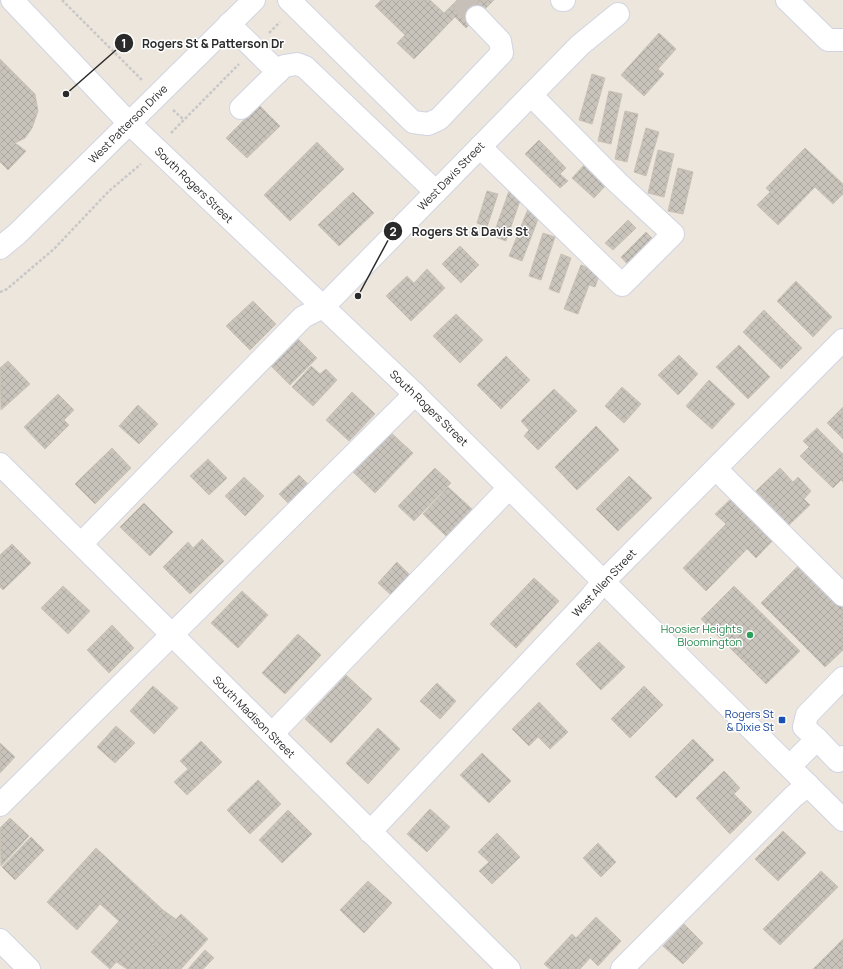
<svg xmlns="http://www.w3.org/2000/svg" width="843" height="969" font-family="Manrope,sans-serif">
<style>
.building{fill:url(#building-cross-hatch);stroke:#c9c2b5}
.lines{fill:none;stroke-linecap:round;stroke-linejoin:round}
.minor-tunnel{stroke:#c6c0b8;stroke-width:22;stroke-dasharray:22 11;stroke-linecap:butt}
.minor-casing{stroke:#d1d4e4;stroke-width:24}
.path{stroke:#c8c8c8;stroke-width:2.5;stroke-dasharray:3 2;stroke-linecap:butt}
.minor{stroke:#fff;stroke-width:22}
.leisure-dot{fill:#2e9e5b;stroke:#fff;stroke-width:1.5}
.transit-dot{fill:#1a4fb4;stroke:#fff;stroke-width:1.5}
.labels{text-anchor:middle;stroke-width:3;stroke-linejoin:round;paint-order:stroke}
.street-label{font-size:11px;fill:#2a2a2a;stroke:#fff}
.leisure-label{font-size:11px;fill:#27864d;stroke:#fff;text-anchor:end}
.transit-label{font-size:11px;fill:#164399;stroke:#fff;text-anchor:end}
.leader{fill:none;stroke:#2a2a2a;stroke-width:1.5}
.callout-dot{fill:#2a2a2a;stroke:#fff;stroke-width:1.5}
.mark-label{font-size:12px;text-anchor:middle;font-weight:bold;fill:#fff}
.callout-label{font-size:12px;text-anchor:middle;font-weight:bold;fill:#2a2a2a;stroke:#fff;stroke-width:3;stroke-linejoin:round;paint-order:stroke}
</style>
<defs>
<pattern id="building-cross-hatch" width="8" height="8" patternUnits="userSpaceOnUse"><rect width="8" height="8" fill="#c8c3bb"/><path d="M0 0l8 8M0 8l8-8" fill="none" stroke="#aca8a1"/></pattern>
</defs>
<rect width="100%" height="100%" fill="#ede6dc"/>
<g class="building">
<polygon points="381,0 430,0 444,13 457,0 494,0 466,28 455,17 414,59 397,43 405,35 375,6"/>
<polygon points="659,33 676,49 658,69 664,74 644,96 621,75"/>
<polygon points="0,59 35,94 38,111 32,128 25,138 15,143 26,151 8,170 0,162"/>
<polygon points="592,74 605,78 592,124 579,120"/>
<polygon points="609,91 622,94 611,144 598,141"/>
<polygon points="259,105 280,126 247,158 226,138"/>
<polygon points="625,111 638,114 627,162 615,159"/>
<polygon points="646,128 659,132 646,176 634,172"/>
<polygon points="539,140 566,168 560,174 568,181 560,188 525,154"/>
<polygon points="317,142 344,169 290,221 264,195"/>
<polygon points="805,148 843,184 843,194 833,204 815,187 778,225 757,205 770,192 766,188"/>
<polygon points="658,150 674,154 664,197 648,193"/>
<polygon points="585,164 607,184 594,198 572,178"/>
<polygon points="678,168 693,172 683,214 668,211"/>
<polygon points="487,191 498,194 487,227 477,223"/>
<polygon points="509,191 522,195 506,241 493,236"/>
<polygon points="353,192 374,213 339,246 318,225"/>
<polygon points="528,209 540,214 522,261 509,256"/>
<polygon points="628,220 636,228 613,250 605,243"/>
<polygon points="646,232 656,242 630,267 621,257"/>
<polygon points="543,233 555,237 541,280 529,276"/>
<polygon points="460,246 479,265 461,283 442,264"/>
<polygon points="561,254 571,258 559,293 549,289"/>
<polygon points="581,265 600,273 595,287 589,285 578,314 564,309"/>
<polygon points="427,269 445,288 411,321 386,296 407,276 414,283"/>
<polygon points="796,281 832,317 813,337 777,301"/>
<polygon points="253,301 276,324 250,350 226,326"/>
<polygon points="764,310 802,348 781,369 743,332"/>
<polygon points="456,314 483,340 460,363 433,336"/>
<polygon points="296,337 317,358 290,385 269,364"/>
<polygon points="739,345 770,377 748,399 716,367"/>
<polygon points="679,355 698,374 678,395 658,375"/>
<polygon points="506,356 530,380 501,409 477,385"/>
<polygon points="8,361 30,384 1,410 0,368"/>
<polygon points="311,366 320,374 326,369 337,380 313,406 292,387"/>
<polygon points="709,380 735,404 712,429 686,406"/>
<polygon points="622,387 641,404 624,423 605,406"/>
<polygon points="554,389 577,411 538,450 524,436 529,430 521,421"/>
<polygon points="352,392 375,414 349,441 326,420"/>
<polygon points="58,394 74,410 64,420 69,425 45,449 24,427"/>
<polygon points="138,405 158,424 139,444 119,426"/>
<polygon points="843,407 843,439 827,423"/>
<polygon points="596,426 619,450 577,490 555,467"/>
<polygon points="817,428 843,454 843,482 841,480 833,488 800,456 809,447 803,441"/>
<polygon points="388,430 413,453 375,493 351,470"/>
<polygon points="112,448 131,468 95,504 75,484"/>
<polygon points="208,459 227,478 209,495 190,476"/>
<polygon points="435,468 451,483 414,521 398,506"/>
<polygon points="780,468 793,482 798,477 811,491 804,499 810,505 789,525 756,491"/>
<polygon points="299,475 312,488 292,507 279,494"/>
<polygon points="629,476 652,498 618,531 596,509"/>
<polygon points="244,477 264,496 245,516 225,496"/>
<polygon points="448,487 472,509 446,536 423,514"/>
<polygon points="737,493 779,534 756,558 747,549 706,591 683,568 726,524 715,514"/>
<polygon points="144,503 173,532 150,556 120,527"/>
<polygon points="202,539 224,561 190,594 163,567 188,542 193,548"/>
<polygon points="12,544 31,563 3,590 0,587 0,555"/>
<polygon points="397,562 410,575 391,595 378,583"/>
<polygon points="802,562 843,603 843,650 825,667 761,603"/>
<polygon points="534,578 559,601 516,648 490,624"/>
<polygon points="63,586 90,611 68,634 41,608"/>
<polygon points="734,586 800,651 766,684 701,619"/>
<polygon points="242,591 268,615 238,648 211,623"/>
<polygon points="112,625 134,648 109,673 87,650"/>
<polygon points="298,634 321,655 285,694 262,673"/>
<polygon points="599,642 625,667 601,690 576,664"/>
<polygon points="346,675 372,699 331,743 305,719"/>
<polygon points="437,683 456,701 440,719 420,701"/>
<polygon points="153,686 178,708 154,734 130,711"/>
<polygon points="644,686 663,705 630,738 611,719"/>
<polygon points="539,702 568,732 550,749 538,737 529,746 512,729"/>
<polygon points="116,726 135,743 115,763 97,747"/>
<polygon points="378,728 400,749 368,784 346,763"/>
<polygon points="693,739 714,760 676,798 655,777"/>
<polygon points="201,741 222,762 187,795 174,782 188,769 180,761"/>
<polygon points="0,743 15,757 0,773"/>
<polygon points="482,753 511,781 489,803 460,775"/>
<polygon points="724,771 740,788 734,794 752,812 730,834 696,798"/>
<polygon points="258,780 281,804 250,834 227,810"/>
<polygon points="430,809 450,827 427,852 407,834"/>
<polygon points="288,810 312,834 282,863 259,840"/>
<polygon points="10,818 29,836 1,866 0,828"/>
<polygon points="783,831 806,853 778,881 755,859"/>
<polygon points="497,833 520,857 492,884 479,871 489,862 478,852"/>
<polygon points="31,837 44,850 15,880 2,867"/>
<polygon points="598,843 616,862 601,877 583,858"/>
<polygon points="96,848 163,910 110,969 91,952 119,921 100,904 77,930 47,902"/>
<polygon points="821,871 838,887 780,945 763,929"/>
<polygon points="368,881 392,903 364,933 340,910"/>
<polygon points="163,910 177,920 130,969 127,969 115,961"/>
<polygon points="181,914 208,939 181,969 130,969"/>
<polygon points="596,917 621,941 598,966 590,958 580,969 550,969 544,964 572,934 576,938"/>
<polygon points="684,924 703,943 683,964 663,946"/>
<polygon points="843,939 843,969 813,969"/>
<polygon points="205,950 214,958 203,969 188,969"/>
</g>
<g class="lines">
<polyline class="minor-tunnel" points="459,0 477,17"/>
<g class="minor-casing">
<g id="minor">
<polyline points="12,0 129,123 415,394 843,820"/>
<polyline points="289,0 413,122 428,124 439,119 502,53 500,41 477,17"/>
<polyline points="562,0 564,0"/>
<polyline points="787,0 828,40 843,40"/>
<polyline points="229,24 278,72"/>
<polyline points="241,108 284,66 297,64 305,67 436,192"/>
<polyline points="480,147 622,285 673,234 618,183 531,95"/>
<polyline points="0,248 17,234 254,0"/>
<polyline points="0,464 509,969"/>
<polyline points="716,469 843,595"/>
<polyline points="81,544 303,317 323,307 580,45 618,14"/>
<polyline points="272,734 509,488"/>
<polyline points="817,739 804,727 807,715 843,678"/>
<polyline points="790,766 817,739 838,761 843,757"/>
<polyline points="0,805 415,394"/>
<polyline points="370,832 590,598 603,582 843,340"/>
<polyline points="0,940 29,969"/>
<polyline points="622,969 794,796 808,785"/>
</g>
</g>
<g class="path">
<polyline points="62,0 142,80"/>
<polyline points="269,33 280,22"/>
<polyline points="173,110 184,120"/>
<polyline points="171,133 239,64"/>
<polyline points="0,292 7,289 54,249 109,191 141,164"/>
</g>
<use href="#minor" class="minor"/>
</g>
<circle class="leisure-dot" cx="750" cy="635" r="4"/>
<rect class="transit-dot" x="778" y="716" width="8" height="8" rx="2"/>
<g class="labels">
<g class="street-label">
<text transform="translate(128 124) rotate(-45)" y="4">West Patterson Drive</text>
<text transform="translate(451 176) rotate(-46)" y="4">West Davis Street</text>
<text transform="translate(194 185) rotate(44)" y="4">South Rogers Street</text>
<text transform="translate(429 408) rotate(44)" y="4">South Rogers Street</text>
<text transform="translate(604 583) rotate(-47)" y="4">West Allen Street</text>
<text transform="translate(254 717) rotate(45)" y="4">South Madison Street</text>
</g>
<g class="leisure-label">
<text x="742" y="633">Hoosier Heights<tspan x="742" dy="13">Bloomington</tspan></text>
</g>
<g class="transit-label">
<text x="774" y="718">Rogers St<tspan x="774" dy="13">&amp; Dixie St</tspan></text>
</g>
</g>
<path class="leader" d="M66 94L124 43M358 296L393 231"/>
<g class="callout-dot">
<circle cx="66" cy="94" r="4"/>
<circle cx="358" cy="296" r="4"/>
<circle cx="124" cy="43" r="10"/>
<circle cx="393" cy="231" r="10"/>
</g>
<g class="mark-label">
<text x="124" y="48">1</text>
<text x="393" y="236">2</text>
</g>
<g class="callout-label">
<text x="213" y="48">Rogers St &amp; Patterson Dr</text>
<text x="470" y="236">Rogers St &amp; Davis St</text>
</g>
</svg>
